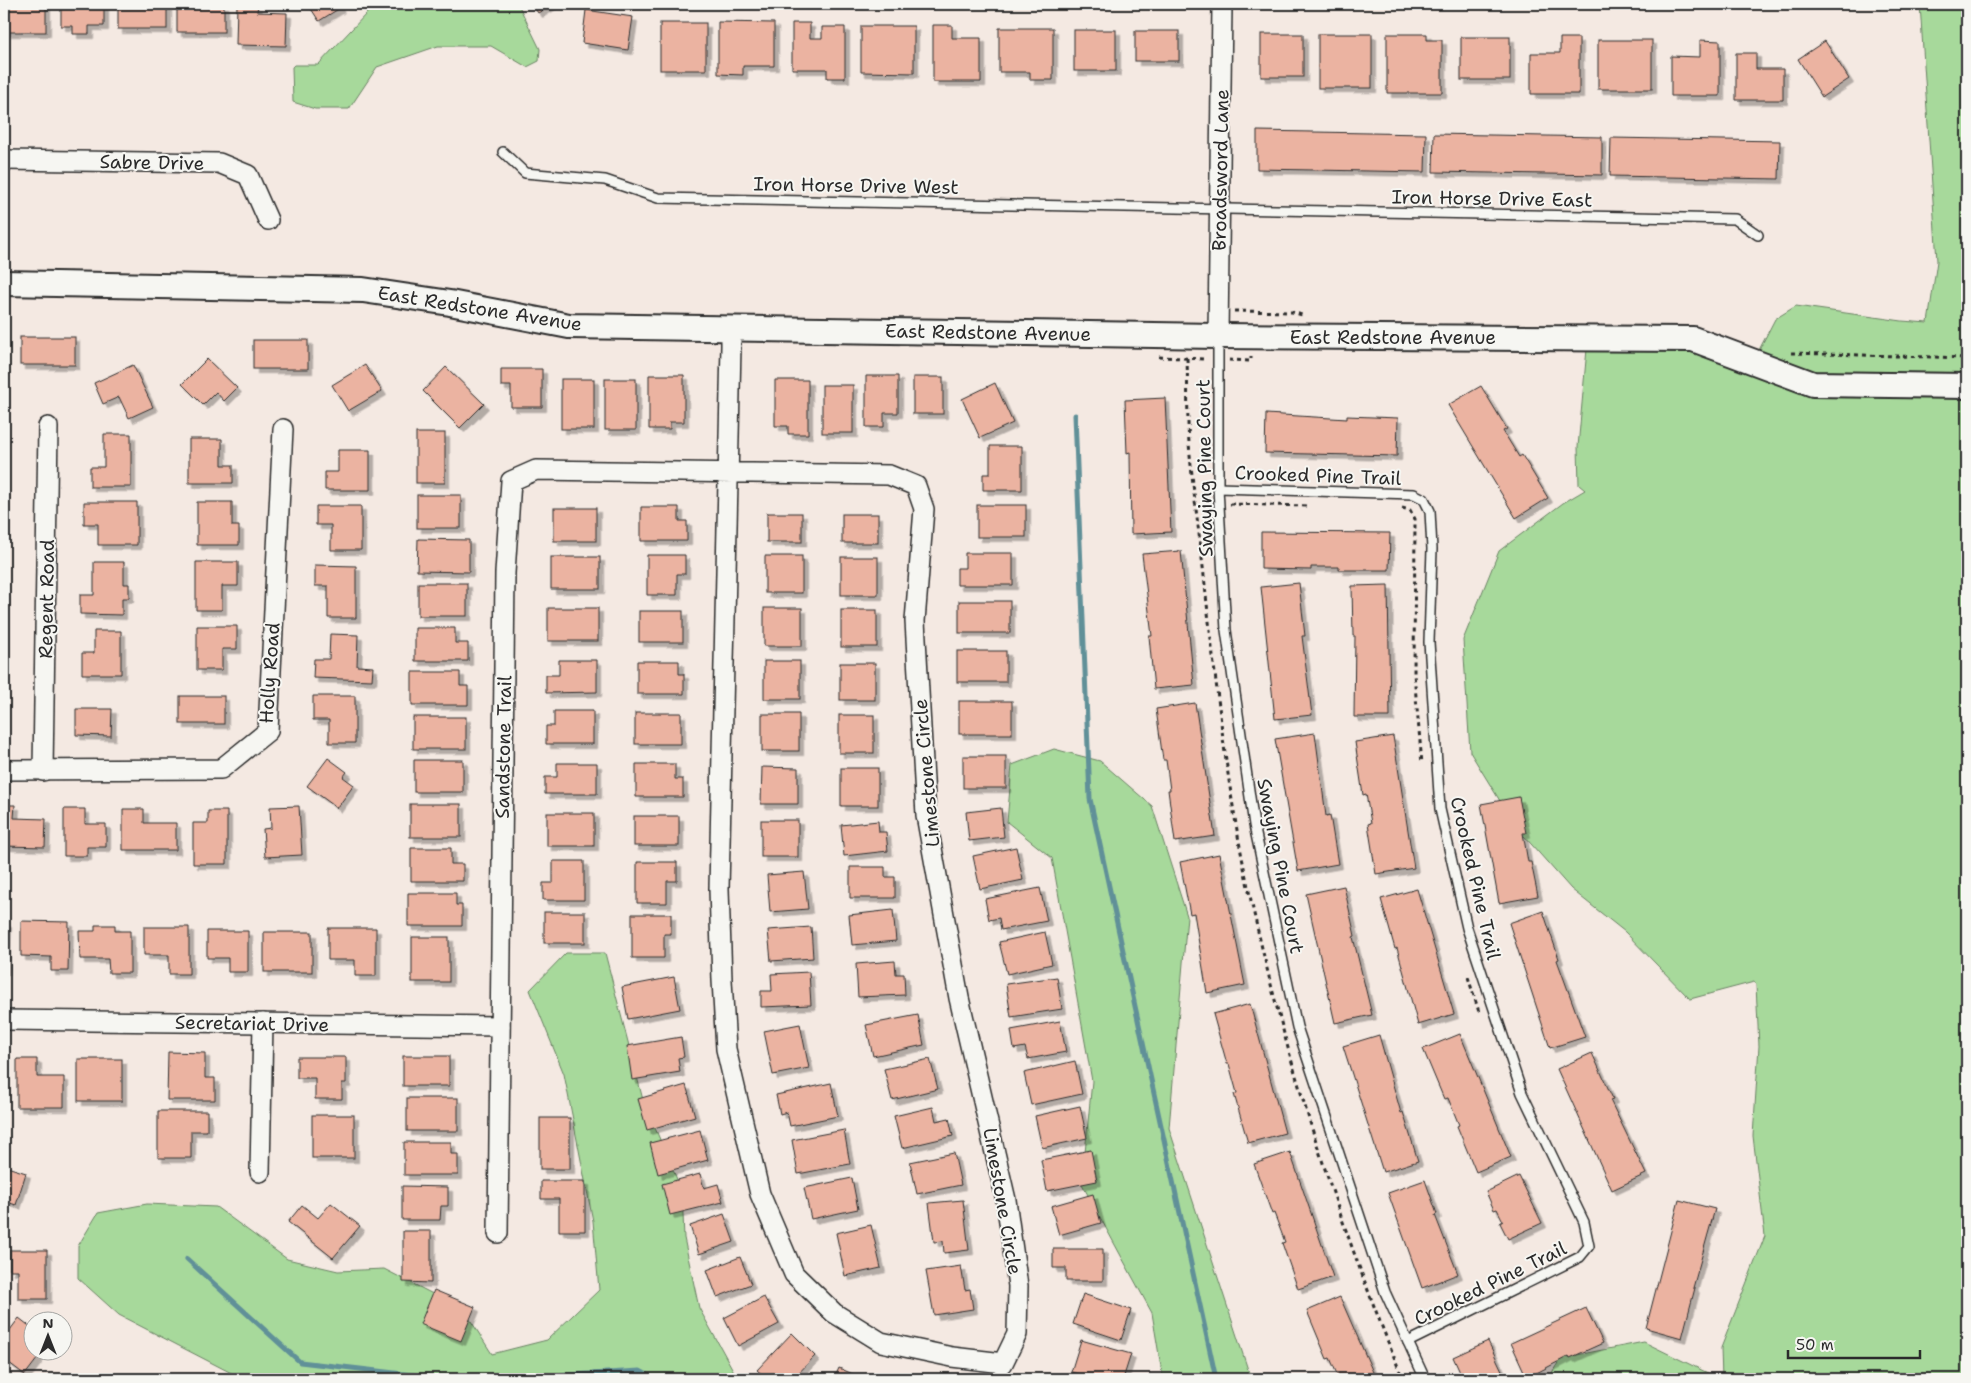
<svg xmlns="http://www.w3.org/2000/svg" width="1971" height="1383" font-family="'Shantell Sans',sans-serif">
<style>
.green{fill:#a7d99b;stroke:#698263}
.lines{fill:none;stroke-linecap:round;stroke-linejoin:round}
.stream{stroke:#609098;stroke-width:5}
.building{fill:#ebb3a1;stroke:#2b2b2b;filter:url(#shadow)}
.service-casing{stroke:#2b2b2b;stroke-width:12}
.minor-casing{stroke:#2b2b2b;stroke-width:22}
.tertiary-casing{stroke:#2b2b2b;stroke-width:28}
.path{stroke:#2b2b2b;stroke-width:3;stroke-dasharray:4 4;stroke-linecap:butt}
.service{stroke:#f6f6f2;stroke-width:9}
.minor{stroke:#f6f6f2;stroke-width:19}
.tertiary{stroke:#f6f6f2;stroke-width:24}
.labels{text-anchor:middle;stroke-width:4;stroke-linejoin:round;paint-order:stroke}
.street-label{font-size:19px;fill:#2b2b2b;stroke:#f6f6f2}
</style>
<defs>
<filter id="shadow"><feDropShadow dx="4.5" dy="4.5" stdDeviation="0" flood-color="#0004"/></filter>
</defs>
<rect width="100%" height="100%" fill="#f4e9e2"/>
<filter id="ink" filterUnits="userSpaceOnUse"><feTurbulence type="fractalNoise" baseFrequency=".02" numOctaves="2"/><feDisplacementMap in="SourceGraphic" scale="10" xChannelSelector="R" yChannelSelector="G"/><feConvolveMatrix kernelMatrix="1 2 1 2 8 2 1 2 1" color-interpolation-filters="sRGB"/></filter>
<g filter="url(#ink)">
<g class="green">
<polygon points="371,4 518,4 540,49 539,61 527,67 491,46 438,46 377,67 349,109 315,109 293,102 292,67 294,65 318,65 367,13"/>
<polygon points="1920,4 1967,4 1967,376 1814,374 1758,352 1775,319 1796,306 1902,321 1928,323 1937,261"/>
<polygon points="1587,349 1687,352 1707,354 1738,366 1967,396 1967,1379 1722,1379 1721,1348 1765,1236 1753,1136 1759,1046 1756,985 1754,982 1690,999 1625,932 1571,889 1516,827 1470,752 1463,640 1499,551 1563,503 1585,490 1579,485 1578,447"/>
<polygon points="1054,749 1100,761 1152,806 1187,916 1169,1128 1251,1379 1163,1379 1152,1313 1082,1184 1092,1081 1052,858 1007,822 1012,765"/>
<polygon points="566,953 605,953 643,1100 682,1191 684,1238 699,1308 738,1379 243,1379 119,1315 78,1278 78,1246 98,1213 147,1204 216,1207 287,1259 338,1271 384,1269 464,1310 492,1354 547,1340 599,1290 593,1221 564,1074 530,990"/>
<polygon points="1644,1342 1720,1379 1548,1379 1561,1358"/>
</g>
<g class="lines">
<g class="stream">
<polyline points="1075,415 1090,799 1216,1379"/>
<polyline points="187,1259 300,1362 446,1379"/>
<polyline points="509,1379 640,1371 655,1379"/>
</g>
</g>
<g class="building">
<rect x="4" y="4" width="42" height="28"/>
<polygon points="61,4 104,4 104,26 89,26 89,34 73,34 73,26 61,26"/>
<rect x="118" y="4" width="49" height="25"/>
<rect x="177" y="4" width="47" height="28"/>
<polygon points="308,4 337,4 340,8 319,21"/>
<polygon points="532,4 553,4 538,13"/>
<polygon points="237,5 258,6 257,12 287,13 286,46 236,45"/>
<polygon points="586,10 633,17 628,50 582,43"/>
<polygon points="718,22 774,23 774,66 743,66 743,75 718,74"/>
<rect x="660" y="23" width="46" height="47"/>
<polygon points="792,23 810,23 810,38 822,38 822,27 845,27 845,78 827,78 827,69 792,69"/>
<polygon points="933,25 952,25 952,38 981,38 981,82 933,82"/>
<polygon points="861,26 914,26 914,73 861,72"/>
<polygon points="999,28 1053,28 1053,80 1030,80 1030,72 999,72"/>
<rect x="1074" y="30" width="42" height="41"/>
<rect x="1135" y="31" width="44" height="30"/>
<rect x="1261" y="34" width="42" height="43"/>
<rect x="1318" y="34" width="54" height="54"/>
<polygon points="1387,34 1427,34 1427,40 1442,40 1442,93 1387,93"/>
<rect x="1461" y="37" width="49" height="43"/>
<polygon points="1560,38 1579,38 1579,94 1531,94 1531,53 1560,53"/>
<rect x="1598" y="40" width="54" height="49"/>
<polygon points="1700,40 1720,41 1720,96 1671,96 1671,56 1700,57"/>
<polygon points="1825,41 1849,79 1822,97 1798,59"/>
<polygon points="1736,53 1756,53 1756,69 1783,69 1783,100 1736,100"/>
<polygon points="1257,131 1426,134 1425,172 1257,169"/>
<polygon points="1434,134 1602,137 1602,175 1433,172"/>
<polygon points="1611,138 1780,141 1779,179 1610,176"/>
<rect x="20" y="337" width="55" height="28"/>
<rect x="253" y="340" width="55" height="29"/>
<polygon points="207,359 237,388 224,401 216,392 203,405 182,384"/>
<polygon points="133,365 153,407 129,418 119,397 103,404 94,383"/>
<polygon points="365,365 382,391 348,411 332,385"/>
<polygon points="446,367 484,404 460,428 423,391"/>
<polygon points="501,369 542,369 542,407 511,407 511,386 501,386"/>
<polygon points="649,375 684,375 684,422 670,422 670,429 649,429"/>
<polygon points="866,376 898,376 898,413 884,413 884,427 866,427"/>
<rect x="913" y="377" width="30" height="37"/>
<rect x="561" y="379" width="33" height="50"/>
<rect x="605" y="379" width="31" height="51"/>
<polygon points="775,380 808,380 808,434 788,434 788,426 775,426"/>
<polygon points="995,383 1013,423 980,438 962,399"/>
<rect x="822" y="385" width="31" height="48"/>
<polygon points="1481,386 1507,429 1503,431 1519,457 1522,455 1548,498 1516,518 1448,405"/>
<polygon points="1165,398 1171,532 1131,534 1130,452 1127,453 1125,400"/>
<polygon points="1266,414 1347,419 1347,416 1398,418 1397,456 1265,453"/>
<rect x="416" y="433" width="29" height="50"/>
<polygon points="104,434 131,434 131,487 90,487 90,467 104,467"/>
<polygon points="189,439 222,439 222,465 233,465 233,483 189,483"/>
<polygon points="990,446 1022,446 1022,490 983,490 983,474 990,474"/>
<polygon points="338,450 370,450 370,490 325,490 325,472 338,472"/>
<rect x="417" y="495" width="44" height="33"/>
<polygon points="84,502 137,502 137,545 98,545 98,524 84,524"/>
<polygon points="197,502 232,502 232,526 239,526 239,545 197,545"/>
<rect x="977" y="505" width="49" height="32"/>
<polygon points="316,506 361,506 361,550 331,550 331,525 316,525"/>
<polygon points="641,507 679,507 679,521 687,521 687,541 641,541"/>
<rect x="554" y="508" width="42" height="33"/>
<rect x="767" y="513" width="35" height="29"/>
<rect x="842" y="514" width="36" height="29"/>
<polygon points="1261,532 1390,533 1389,570 1339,570 1339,567 1311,567 1311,570 1261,569"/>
<polygon points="418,539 469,540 469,572 417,571"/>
<polygon points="1181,551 1194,685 1154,689 1149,636 1152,636 1142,554"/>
<polygon points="965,553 1013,553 1013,585 957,585 957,568 965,568"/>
<polygon points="647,555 685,555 685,574 677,574 677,595 647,595"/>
<rect x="765" y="556" width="37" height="37"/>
<rect x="551" y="557" width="49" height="32"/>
<rect x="841" y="557" width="37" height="38"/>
<polygon points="94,562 124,562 124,584 129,584 129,598 122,598 122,615 80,614 80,595 94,595"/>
<polygon points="196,562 238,562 238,586 222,586 222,610 196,610"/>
<polygon points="315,565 356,566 356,618 328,618 328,586 315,586"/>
<rect x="418" y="583" width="49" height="33"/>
<polygon points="1299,583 1305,636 1302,636 1312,715 1275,719 1261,587"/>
<polygon points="1388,585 1390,717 1354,717 1355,636 1353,636 1352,586"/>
<rect x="959" y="601" width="51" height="32"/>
<rect x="548" y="608" width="50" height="33"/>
<rect x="764" y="608" width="38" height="38"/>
<rect x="841" y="610" width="36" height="37"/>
<rect x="639" y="611" width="44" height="31"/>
<polygon points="197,626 237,626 237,649 222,649 222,670 197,670"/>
<polygon points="415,628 455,628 455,643 468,643 468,661 415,661"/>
<polygon points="94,631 121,631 121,674 82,674 82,653 94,653"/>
<polygon points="330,634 358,635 357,666 373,667 372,680 313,678 314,659 329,659"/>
<rect x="957" y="651" width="49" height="31"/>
<polygon points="559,660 597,660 597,692 546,693 546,675 559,675"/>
<polygon points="637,661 679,661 679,674 684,674 684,694 637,694"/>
<rect x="764" y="661" width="36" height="38"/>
<rect x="840" y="663" width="35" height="37"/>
<polygon points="412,672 460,672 460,686 468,686 468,705 412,705"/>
<rect x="180" y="696" width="44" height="28"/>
<polygon points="313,696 355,696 355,743 329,743 329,720 313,720"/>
<rect x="959" y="701" width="53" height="33"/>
<polygon points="1195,703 1215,836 1175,842 1168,790 1170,790 1166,760 1163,760 1156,709"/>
<polygon points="76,709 112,709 111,736 76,735"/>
<polygon points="554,711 593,711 593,744 546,744 546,726 554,726"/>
<rect x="635" y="713" width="46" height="31"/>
<rect x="762" y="714" width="37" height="37"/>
<rect x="839" y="715" width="35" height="38"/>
<rect x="413" y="717" width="53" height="32"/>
<polygon points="1315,733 1326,816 1330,815 1338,864 1298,871 1275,739"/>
<polygon points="1393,736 1414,868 1376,874 1368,824 1371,823 1366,794 1363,795 1355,742"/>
<rect x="963" y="756" width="43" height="32"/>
<polygon points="328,758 347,772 343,777 354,785 337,808 307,786"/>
<rect x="414" y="760" width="49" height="32"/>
<polygon points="557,763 597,763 597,794 545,794 545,777 557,777"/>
<polygon points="636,764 675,764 675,779 683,779 683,797 636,797"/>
<polygon points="762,767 798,768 798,804 761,804"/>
<rect x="841" y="768" width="37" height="38"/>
<polygon points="1519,797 1526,833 1523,833 1528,862 1531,862 1538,896 1499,903 1481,804"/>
<rect x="410" y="804" width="51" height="33"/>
<polygon points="4,805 15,805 14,818 46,819 45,847 4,846"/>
<polygon points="299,806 302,855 265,857 263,829 271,828 270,807"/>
<polygon points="1001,808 1004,837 969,841 966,812"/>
<polygon points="64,809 85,809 85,824 106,824 106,847 87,847 87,856 64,856"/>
<polygon points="123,809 144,809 144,823 176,823 176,850 123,850"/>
<polygon points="208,811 227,811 227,864 193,864 193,823 208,823"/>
<rect x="547" y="813" width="47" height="33"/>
<rect x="634" y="816" width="45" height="30"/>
<rect x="761" y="820" width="37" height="37"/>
<polygon points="878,821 879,832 886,832 888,851 844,856 841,825"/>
<polygon points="1016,847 1023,880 980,889 973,856"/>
<polygon points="411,848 451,848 451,864 463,864 463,881 411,881"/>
<polygon points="1219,854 1245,985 1207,993 1194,913 1190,914 1180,862"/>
<polygon points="553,861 584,861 584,900 543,900 543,883 553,883"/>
<polygon points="637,862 677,862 677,881 667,881 667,903 637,903"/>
<polygon points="850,867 885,867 885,877 895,877 895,898 850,898"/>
<polygon points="804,872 808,909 770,912 767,875"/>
<polygon points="1344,886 1355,936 1353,937 1372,1015 1335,1023 1306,894"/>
<polygon points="1040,888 1047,921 1001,930 999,918 989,920 985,899"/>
<polygon points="1417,889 1454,1014 1418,1025 1397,948 1395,949 1381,899"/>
<polygon points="408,893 456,893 456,905 462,905 462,926 408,926"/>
<polygon points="893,910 896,941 852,945 849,915"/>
<polygon points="1543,911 1559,959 1557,960 1585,1037 1550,1048 1509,923"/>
<rect x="544" y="912" width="41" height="31"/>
<polygon points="632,914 671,914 671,934 664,934 664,958 632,958"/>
<polygon points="21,921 69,922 68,971 51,971 51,957 21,956"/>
<polygon points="4,923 7,923 5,971 4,971"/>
<polygon points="95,925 115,925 115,931 130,931 130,973 109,973 108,959 80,959 79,931 95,931"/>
<polygon points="144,927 189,927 189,974 169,974 169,955 144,955"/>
<polygon points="811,927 813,958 771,961 768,930"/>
<polygon points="328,928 376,928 376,976 355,976 355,960 328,960"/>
<polygon points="207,931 248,931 248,972 228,972 228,958 207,958"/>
<rect x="264" y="932" width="48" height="40"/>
<polygon points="1045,932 1052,964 1007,974 999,942"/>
<rect x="412" y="937" width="37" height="45"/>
<polygon points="895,961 896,974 904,974 905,995 858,997 856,964"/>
<polygon points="809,972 811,1005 761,1007 761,991 772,991 771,974"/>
<polygon points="674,977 680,1009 628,1019 622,987"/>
<polygon points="1057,977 1062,1009 1011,1017 1006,984"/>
<polygon points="1250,1004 1285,1133 1248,1143 1234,1094 1237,1093 1229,1064 1227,1064 1213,1014"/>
<polygon points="918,1015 924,1045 873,1056 866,1025"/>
<polygon points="1060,1021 1066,1052 1028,1059 1025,1047 1014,1049 1011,1030"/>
<polygon points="800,1024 809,1068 773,1075 764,1031"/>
<polygon points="1460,1034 1511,1157 1476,1172 1457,1126 1459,1125 1448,1098 1444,1099 1423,1049"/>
<polygon points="1379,1035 1401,1113 1403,1112 1418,1161 1383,1172 1343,1046"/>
<polygon points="681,1037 684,1057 678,1058 680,1072 632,1080 627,1046"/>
<polygon points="168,1052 205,1053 205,1078 215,1078 215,1100 167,1100"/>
<polygon points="1592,1053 1613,1099 1610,1100 1646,1174 1612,1190 1557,1069"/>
<rect x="403" y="1056" width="46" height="30"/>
<polygon points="297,1057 346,1057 346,1083 342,1083 342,1099 315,1099 315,1078 297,1078"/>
<polygon points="17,1059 37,1059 37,1077 64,1077 64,1107 17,1107"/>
<rect x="78" y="1059" width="44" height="42"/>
<polygon points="930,1059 938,1089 892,1100 884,1069"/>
<polygon points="1075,1061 1082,1094 1031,1105 1024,1073"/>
<polygon points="831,1083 838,1116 790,1126 787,1112 780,1114 776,1095"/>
<polygon points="686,1085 695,1116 647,1130 638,1099"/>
<rect x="407" y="1098" width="51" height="33"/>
<polygon points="1080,1106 1087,1138 1042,1148 1035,1116"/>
<polygon points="933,1107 936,1121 949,1118 953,1136 902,1148 894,1116"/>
<polygon points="158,1111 207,1111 207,1131 191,1131 191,1158 158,1158"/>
<rect x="312" y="1115" width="42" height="43"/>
<rect x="540" y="1118" width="30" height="51"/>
<polygon points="700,1130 708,1160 658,1174 650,1143"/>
<polygon points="844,1130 850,1164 798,1174 792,1140"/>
<polygon points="404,1142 451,1142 451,1154 458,1154 458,1175 404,1175"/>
<polygon points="1091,1150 1097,1181 1047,1191 1041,1160"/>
<polygon points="1290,1152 1333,1277 1298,1289 1282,1243 1285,1242 1274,1213 1272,1214 1254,1164"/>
<polygon points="954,1153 961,1185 917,1194 910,1162"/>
<polygon points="4,1166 26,1173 16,1205 4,1201"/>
<polygon points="700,1174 704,1188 718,1184 723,1202 670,1215 662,1184"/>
<polygon points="1519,1176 1542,1223 1508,1239 1500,1223 1503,1221 1497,1209 1494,1210 1486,1192"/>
<polygon points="852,1178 858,1209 811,1219 804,1188"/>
<polygon points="1425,1180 1437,1214 1435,1215 1458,1274 1422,1288 1388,1193"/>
<polygon points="541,1181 585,1181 585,1231 559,1231 559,1199 541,1199"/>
<polygon points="402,1186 448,1187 448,1206 441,1206 440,1220 402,1220"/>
<polygon points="1093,1194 1101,1223 1059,1235 1051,1206"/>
<polygon points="963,1200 969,1250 944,1253 943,1241 934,1242 929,1203"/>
<polygon points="1679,1200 1715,1209 1693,1288 1695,1288 1682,1338 1646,1328"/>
<polygon points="331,1203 360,1226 333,1258 288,1222 302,1205 318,1218"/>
<polygon points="724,1214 734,1242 699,1254 690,1226"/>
<polygon points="871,1225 881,1268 845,1276 836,1233"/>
<polygon points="403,1231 431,1231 431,1283 403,1282"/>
<polygon points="1053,1249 1103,1249 1103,1281 1066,1281 1066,1268 1053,1268"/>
<polygon points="10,1250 47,1250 47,1299 18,1299 18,1270 10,1270"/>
<polygon points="740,1257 751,1284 717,1297 707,1270"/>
<polygon points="961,1266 965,1290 970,1289 973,1309 934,1315 926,1271"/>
<polygon points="434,1290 475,1307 461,1341 420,1324"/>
<polygon points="1083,1294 1131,1310 1121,1340 1073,1324"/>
<polygon points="764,1297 779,1324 738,1346 724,1318"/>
<polygon points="1340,1297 1376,1379 1339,1379 1330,1358 1327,1359 1307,1311"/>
<polygon points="1586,1308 1603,1343 1570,1358 1569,1356 1527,1378 1511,1343"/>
<polygon points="19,1318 32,1328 32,1350 44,1350 25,1375 4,1359 4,1338"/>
<polygon points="792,1333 815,1356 793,1379 767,1379 757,1370"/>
<polygon points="1081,1340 1131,1354 1123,1379 1095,1379 1071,1372"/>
<polygon points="1488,1341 1506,1379 1463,1379 1453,1357"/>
<polygon points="839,1368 855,1375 853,1379 834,1379"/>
</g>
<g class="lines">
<g class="service-casing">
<g id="service">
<polyline points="503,152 525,173 605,180 658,198 1735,219 1758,235"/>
<polyline points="1218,336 1218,488 1226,630 1254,825 1297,1027 1385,1292 1425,1379"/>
<polyline points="1218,488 1414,494 1424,499 1430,511 1432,549 1429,642 1440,809 1467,928 1522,1093 1584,1222 1589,1246 1580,1257 1408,1342"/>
</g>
</g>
<g class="minor-casing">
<g id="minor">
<polyline points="4,160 219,163 248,175 268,220"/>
<polyline points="1218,336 1222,4"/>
<polyline points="4,770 221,769 268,731 283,429"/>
<polyline points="43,771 48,427"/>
<polyline points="4,1020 500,1026"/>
<polyline points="260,1172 263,1023"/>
<polyline points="498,1233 505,573 511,481 536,470 889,475 916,486 924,509 915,621 926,815 959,998 1006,1200 1018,1286 1017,1334 1003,1363 952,1357 881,1342 834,1313 794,1274 760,1194 726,1049 722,980 719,889 731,346 731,328"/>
</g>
</g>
<g class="tertiary-casing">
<polyline id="tertiary" points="4,283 363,290 450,303 569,326 1218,336 1693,339 1813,384 1967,386"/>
</g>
<g class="path">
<polyline points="1234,311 1292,312 1302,315"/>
<polyline points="1791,353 1967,358"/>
<polyline points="1159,357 1205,359"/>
<path d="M 1187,358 C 1188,386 1187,415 1189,443 C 1193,493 1201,544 1206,595 C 1217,691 1227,787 1247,882 C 1284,1055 1336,1216 1403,1379"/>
<polyline points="1229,360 1251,361 1251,357"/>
<polyline points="1230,504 1308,506"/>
<polyline points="1402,508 1410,510 1415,519 1414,674 1422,764"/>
<polyline points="1468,977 1479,1012"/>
</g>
<use href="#service" class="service"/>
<use href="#minor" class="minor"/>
<use href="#tertiary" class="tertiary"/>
</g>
</g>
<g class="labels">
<g class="street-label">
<text transform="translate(152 162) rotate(1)" y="7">Sabre Drive</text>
<text transform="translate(1220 170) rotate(-89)" y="7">Broadsword Lane</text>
<text transform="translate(856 185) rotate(1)" y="7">Iron Horse Drive West</text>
<text transform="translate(1492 198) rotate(1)" y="7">Iron Horse Drive East</text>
<text transform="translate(480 308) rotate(9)" y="7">East Redstone Avenue</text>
<text transform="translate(988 332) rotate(1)" y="7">East Redstone Avenue</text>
<text x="1393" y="344">East Redstone Avenue</text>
<text transform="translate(1204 468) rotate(-91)" y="7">Swaying Pine Court</text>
<text transform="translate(1318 475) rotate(2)" y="7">Crooked Pine Trail</text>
<text transform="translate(46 599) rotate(-89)" y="7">Regent Road</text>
<text transform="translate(269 673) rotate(-86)" y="7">Holly Road</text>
<text transform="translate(503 747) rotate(-89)" y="7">Sandstone Trail</text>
<text transform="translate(926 773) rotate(-95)" y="7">Limestone Circle</text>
<text transform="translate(1281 866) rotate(79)" y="7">Swaying Pine Court</text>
<text transform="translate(1476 878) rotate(77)" y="7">Crooked Pine Trail</text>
<text transform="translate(252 1023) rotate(1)" y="7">Secretariat Drive</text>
<text transform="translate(1003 1201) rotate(80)" y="7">Limestone Circle</text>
<text transform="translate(1490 1283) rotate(-26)" y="7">Crooked Pine Trail</text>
</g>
</g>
<rect width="1971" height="1383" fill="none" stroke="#f6f6f2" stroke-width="20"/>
<rect x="10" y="10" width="1951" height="1363" fill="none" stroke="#2b2b2b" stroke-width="2" filter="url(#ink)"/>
<g transform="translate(48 1336)"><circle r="24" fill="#f6f6f2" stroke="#a5a5a2"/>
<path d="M0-4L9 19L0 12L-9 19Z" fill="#2b2b2b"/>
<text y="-8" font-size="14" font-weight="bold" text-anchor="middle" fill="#2b2b2b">N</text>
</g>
<path d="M1788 1350v8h132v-8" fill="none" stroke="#2b2b2b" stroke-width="2.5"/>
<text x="1796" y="1350" font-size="15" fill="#2b2b2b" stroke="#f6f6f2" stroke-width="4" paint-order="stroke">50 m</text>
</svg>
